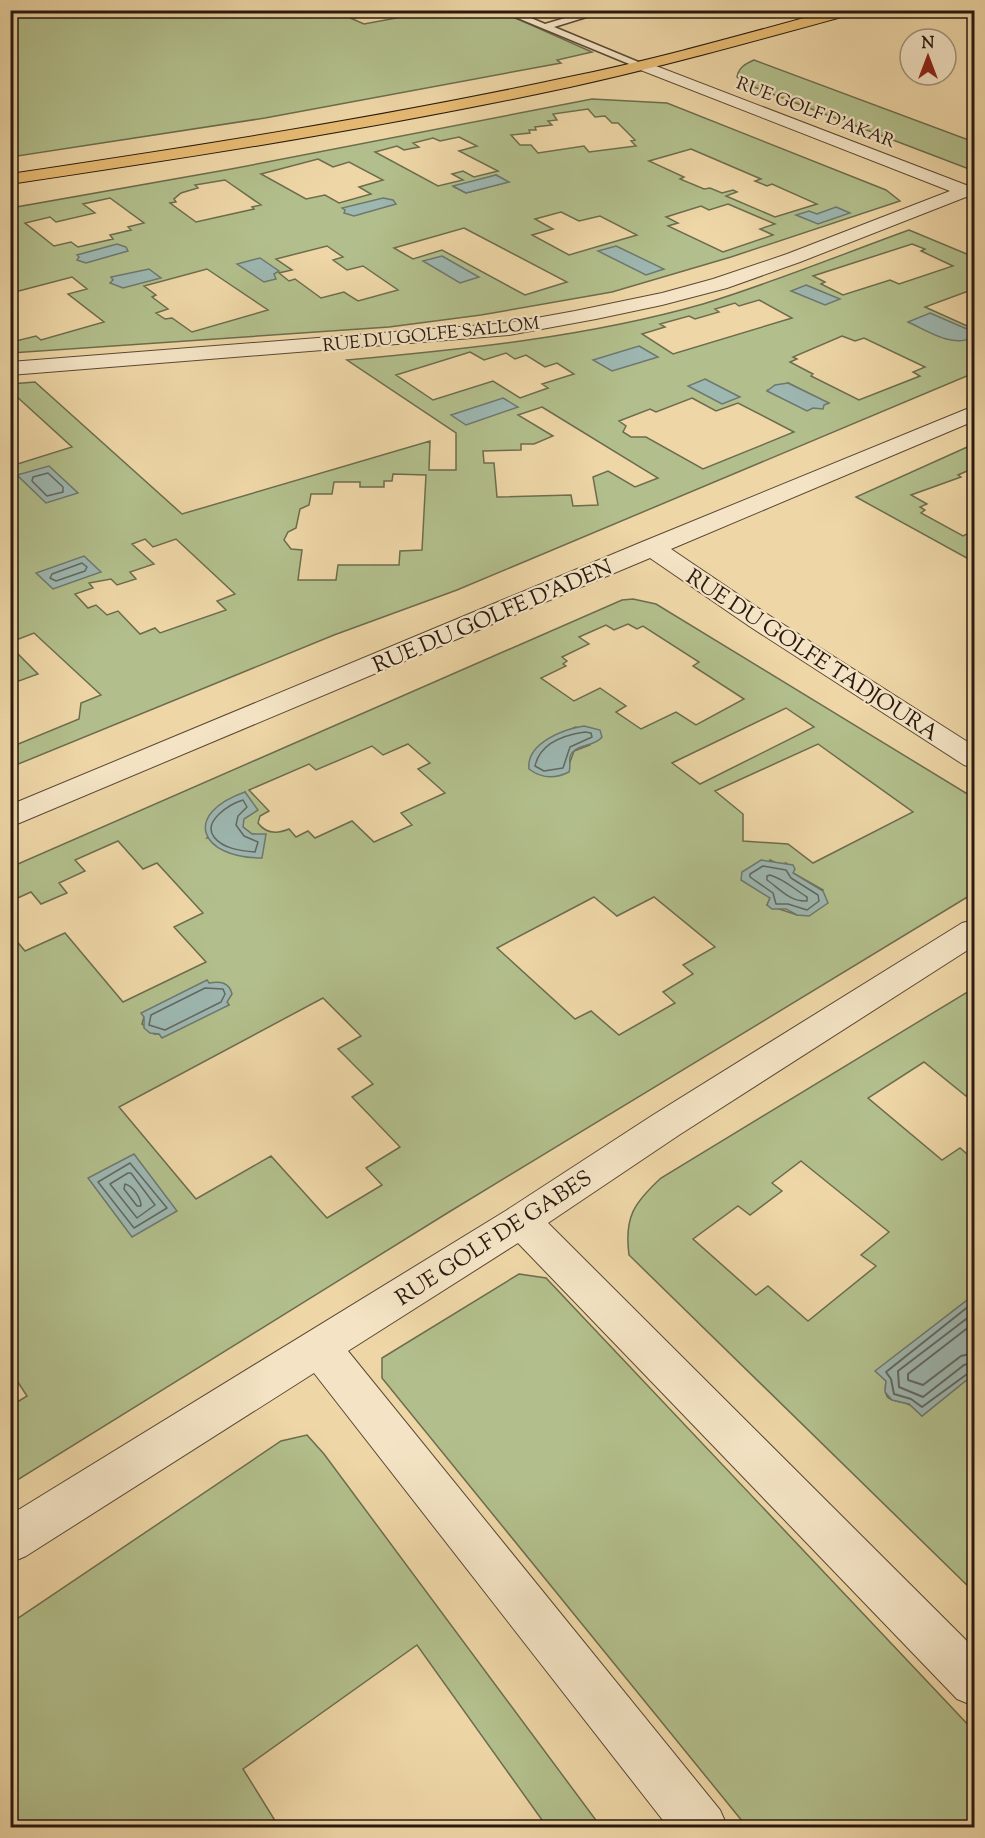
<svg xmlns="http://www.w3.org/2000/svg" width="985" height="1838" font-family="'Sorts Mill Goudy',serif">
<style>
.green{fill:#b2bf8c;stroke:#6d6c4e;stroke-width:1.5;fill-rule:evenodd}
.water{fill:#9db7b1;stroke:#6e7870;stroke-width:1.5}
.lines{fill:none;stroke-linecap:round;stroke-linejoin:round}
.shore-far1{stroke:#626860;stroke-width:1.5}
.shore{stroke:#626860;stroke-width:2}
.lane-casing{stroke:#5a4835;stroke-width:3}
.street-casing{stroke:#5a4835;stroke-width:2}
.primary-casing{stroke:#28190f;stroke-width:2}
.lane{fill:#f4e4c5;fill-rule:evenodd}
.street{fill:#f4e4c5;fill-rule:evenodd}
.primary{fill:#e7bb73;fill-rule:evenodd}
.labels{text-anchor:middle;stroke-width:4.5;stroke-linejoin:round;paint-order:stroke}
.far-street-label{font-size:18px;fill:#28190f;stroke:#f4e4c5}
.street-label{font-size:22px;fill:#28190f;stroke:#f4e4c5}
</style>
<rect width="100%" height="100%" fill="#eed6a6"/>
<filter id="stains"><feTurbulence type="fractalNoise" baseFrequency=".00333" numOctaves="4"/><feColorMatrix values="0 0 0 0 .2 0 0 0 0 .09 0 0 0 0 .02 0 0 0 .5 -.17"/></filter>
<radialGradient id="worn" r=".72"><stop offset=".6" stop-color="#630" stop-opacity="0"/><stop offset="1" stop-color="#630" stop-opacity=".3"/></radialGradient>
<g class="green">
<polygon points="334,11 364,24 434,11 491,10 504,13 592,52 557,60 561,63 265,118 11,157 11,11"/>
<path d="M 754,60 L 974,142 L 974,169 L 969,169 L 746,84 L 737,77 C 739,67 745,64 754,60 Z"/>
<path d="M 592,99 L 667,103 L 886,190 L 900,201 L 731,257 L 612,292 L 481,315 L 389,327 L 11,353 L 11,340 L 12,342 L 36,336 L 41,340 L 104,322 L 68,294 L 87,289 L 72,277 L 11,293 L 11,208 L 231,169 ZM 588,109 L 595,117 L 605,116 L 612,123 L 618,123 L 635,140 L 631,141 L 636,146 L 589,152 L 584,146 L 538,153 L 531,145 L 520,145 L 511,135 L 530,133 L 529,130 L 536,130 L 535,127 L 552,125 L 548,121 L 557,120 L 553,114 ZM 459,137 L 477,146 L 459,151 L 498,171 L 474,177 L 463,171 L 452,174 L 463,180 L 438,186 L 375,152 L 397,146 L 404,150 L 419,147 L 413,143 L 433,138 L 440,141 ZM 691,149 L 761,179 L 755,181 L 767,186 L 772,184 L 817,204 L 775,217 L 726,196 L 737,192 L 733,190 L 722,193 L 710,188 L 704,189 L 680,179 L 684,177 L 649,161 ZM 318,159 L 333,167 L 349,162 L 383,180 L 359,187 L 371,194 L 339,203 L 325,195 L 306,199 L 261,174 ZM 496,175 L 508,182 L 466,193 L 454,187 ZM 225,180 L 261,205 L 252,207 L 254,209 L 196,222 L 170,203 L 176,202 L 174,199 L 181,193 L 198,188 L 195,185 ZM 110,198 L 144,223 L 128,227 L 131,230 L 110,235 L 113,239 L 78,247 L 71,242 L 54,246 L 25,223 L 50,217 L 56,222 L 95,213 L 83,204 ZM 728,204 L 775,224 L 760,229 L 773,235 L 723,252 L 668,226 L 678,223 L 666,217 L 701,206 L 709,210 ZM 561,212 L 579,221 L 600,216 L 637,235 L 569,255 L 532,235 L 553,229 L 535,219 ZM 464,228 L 567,282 L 525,295 L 442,250 L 413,259 L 394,248 ZM 327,246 L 343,257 L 333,260 L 347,270 L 363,266 L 398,290 L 358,301 L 344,292 L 321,298 L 295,279 L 289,281 L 279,273 L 292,270 L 276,259 ZM 207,269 L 268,310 L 192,332 L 172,318 L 165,319 L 156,313 L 168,309 L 152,297 L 156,295 L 144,286 Z"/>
<path d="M 909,230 L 974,257 L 974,289 L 925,307 L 974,329 L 974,373 L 457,590 L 334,635 L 11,767 L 11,747 L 79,719 L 81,703 L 101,695 L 34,633 L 11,642 L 11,466 L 72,447 L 15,395 L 11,396 L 11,384 L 35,382 L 182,514 L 430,441 L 429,470 L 456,470 L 456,433 L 347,360 C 466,349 587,337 703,304 C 772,283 840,255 909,230 ZM 912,244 L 925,249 L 921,251 L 953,266 L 899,284 L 890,280 L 843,295 L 821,284 L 825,282 L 813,276 ZM 759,300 L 792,318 L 673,354 L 642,334 L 665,327 L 660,324 L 689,316 L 695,319 L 719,312 L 715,309 L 735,303 L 739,306 ZM 842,336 L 855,341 L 864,338 L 925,367 L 913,372 L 920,376 L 859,400 L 811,376 L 813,374 L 790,362 L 797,359 L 793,357 ZM 470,352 L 484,360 L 506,353 L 515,359 L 526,355 L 545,367 L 557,363 L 574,374 L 542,384 L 548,388 L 520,398 L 493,381 L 433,400 L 396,375 ZM 788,383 L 828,403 L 813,408 L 768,390 ZM 692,398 L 716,411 L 738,403 L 794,432 L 703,469 L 646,437 L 631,437 L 623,432 L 626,426 L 619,421 L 650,409 L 656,412 ZM 542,407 L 658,478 L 635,487 L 608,471 L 593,477 L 598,505 L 573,506 L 571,495 L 497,497 L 494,463 L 484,463 L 483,451 L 521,450 L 521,444 L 534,444 L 553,436 L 518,415 ZM 393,474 L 426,475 L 422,550 L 400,551 L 399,565 L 338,565 L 336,580 L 298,580 L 302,550 L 291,549 L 284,540 L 288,532 L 296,528 L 300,509 L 309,505 L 311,494 L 332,494 L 334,482 L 360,482 L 360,487 L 384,487 L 384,481 L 392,481 ZM 145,539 L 153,547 L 176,539 L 235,594 L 217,601 L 226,610 L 160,633 L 155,628 L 140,634 L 118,611 L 107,615 L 96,605 L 88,608 L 75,594 L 93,588 L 89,583 L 111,579 L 117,585 L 136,579 L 130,572 L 154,564 L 132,544 Z"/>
<polygon points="974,444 974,468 958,475 961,477 911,495 927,504 920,507 925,510 921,513 963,536 971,532 974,534 974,562 856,497"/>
<path d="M 633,599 L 656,604 L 974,798 L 974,893 L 449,1212 L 11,1484 L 11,1406 L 27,1396 L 10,1370 L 10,933 L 25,951 L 65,933 L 123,1002 L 206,962 L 174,927 L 203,913 L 157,863 L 143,869 L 118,841 L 75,860 L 85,871 L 59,883 L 67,893 L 41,904 L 31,892 L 11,901 L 11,867 L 622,600 ZM 628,624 L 637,629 L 643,626 L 699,662 L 693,666 L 744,699 L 696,725 L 676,712 L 641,729 L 616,712 L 626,706 L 600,688 L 574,701 L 541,678 L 566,666 L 563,664 L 567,661 L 562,657 L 589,644 L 579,637 L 606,625 L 614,630 ZM 786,708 L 814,727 L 700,784 L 672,763 ZM 576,727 L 590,745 L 574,751 L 570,762 L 552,737 ZM 408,744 L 430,763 L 418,769 L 445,793 L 401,813 L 412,825 L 374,842 L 352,821 L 315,838 L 308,831 L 296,837 L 289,829 C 277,834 266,834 258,823 L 260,816 L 269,811 L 249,790 L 309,764 L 316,770 L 372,746 L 383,755 ZM 818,744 L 913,812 L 813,863 L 788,844 L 743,841 L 743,814 L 715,791 ZM 245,792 L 252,812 L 243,819 L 243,827 L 252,834 L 259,835 L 207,838 ZM 770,860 L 780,865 L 786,863 L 793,873 L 823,890 L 797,915 L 767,905 L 770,898 ZM 594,897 L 617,916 L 654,897 L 715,947 L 683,965 L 693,974 L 663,992 L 675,1003 L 619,1035 L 591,1011 L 575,1019 L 497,948 ZM 323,998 L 361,1036 L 338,1049 L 373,1084 L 352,1097 L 400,1147 L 366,1168 L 382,1185 L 327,1218 L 271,1156 L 196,1199 L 119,1107 ZM 227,1002 L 229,1005 L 159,1034 L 154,1034 L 142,1024 L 144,1017 Z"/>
<polygon points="11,647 38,674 19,681 11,673"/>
<path d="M 974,988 L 974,1090 L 966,1096 L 924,1062 L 868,1098 L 942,1160 L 960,1148 L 974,1160 L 974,1301 L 970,1298 L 876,1371 L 886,1381 C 882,1406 896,1398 910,1405 C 914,1408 918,1412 922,1416 L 974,1374 L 974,1592 L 629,1255 C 624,1217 634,1203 661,1178 ZM 801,1161 L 889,1232 L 861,1255 L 876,1266 L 808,1321 L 768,1286 L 756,1295 L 693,1239 L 738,1206 L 750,1215 L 782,1191 L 772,1183 Z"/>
<polygon points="519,1274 546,1278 974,1731 974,1827 747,1827 382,1378 382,1358"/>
<polygon points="307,1435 324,1454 601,1827 547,1827 417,1645 243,1769 279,1827 11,1827 11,1623 281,1441"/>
</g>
<g class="water">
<polygon points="496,175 509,182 466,193 453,186"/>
<polygon points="383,198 393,200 396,204 354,216 344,213 345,210 342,208"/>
<polygon points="836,207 850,213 818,224 796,215 809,211 817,214"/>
<polygon points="117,244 126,247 128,251 86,263 77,260 79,257 77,255"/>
<polygon points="616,246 664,269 646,275 598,251"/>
<polygon points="442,256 479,277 460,283 423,261"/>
<polygon points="260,258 279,271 274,274 276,279 264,282 237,264"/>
<polygon points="149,269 161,278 123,288 110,283 113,280 111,277"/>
<polygon points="806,285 840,299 825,305 791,291"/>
<path d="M 930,313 L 974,332 L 970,334 L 972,337 C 954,349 926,330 908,322 Z"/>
<polygon points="639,346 658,357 612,371 593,360"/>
<polygon points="705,379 740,397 722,404 688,386"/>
<polygon points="788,383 829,403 824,405 823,409 813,408 807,411 767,391 775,385"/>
<polygon points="503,398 518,407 466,425 451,415"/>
<polygon points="49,466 78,493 46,503 17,475"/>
<polygon points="84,556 101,572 53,589 36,573"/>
<path d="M 584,726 L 600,730 L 602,737 C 594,748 574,743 570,757 C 569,762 571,767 569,772 C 555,779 542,779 529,769 C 526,743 564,729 584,726 Z"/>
<path d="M 245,792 L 258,810 L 244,819 L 243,827 L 252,834 L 266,834 L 262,858 C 199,858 182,814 245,792 Z"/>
<polygon points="761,860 793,865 795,869 793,873 823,891 828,903 809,916 797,915 786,909 772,909 767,905 770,898 741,880 742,872"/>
<path d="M 207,980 L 209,983 C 220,981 229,982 232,994 L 227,1002 L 229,1005 L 162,1038 L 159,1034 L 150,1033 L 144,1028 L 144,1017 L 141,1013 Z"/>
<polygon points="134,1154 177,1211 132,1237 88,1178"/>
<polygon points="970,1298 974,1301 974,1374 922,1416 909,1404 892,1400 885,1392 886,1381 875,1371"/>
</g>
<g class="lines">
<g class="shore-far1">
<polygon points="48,473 63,487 63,492 47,496 32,481 33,477"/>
<polygon points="82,563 87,567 85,571 56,581 50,578 52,574"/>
<path d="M 585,732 L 591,733 L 592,737 L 570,747 L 563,768 L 544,771 L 535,766 C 540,743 564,735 585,732 Z"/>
<path d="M 243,800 L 247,807 L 238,816 L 236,825 L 244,836 L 258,842 L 255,852 C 242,851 223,849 214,837 C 202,821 230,804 243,800 Z"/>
<polygon points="763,866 786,870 791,878 818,895 819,901 807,910 788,904 776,904 773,893 750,877 750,874"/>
<path d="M 770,875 C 784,879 794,889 807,897 L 807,901 C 790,902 780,889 767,880 L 767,876 Z"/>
<polygon points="205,988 223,989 225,994 221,1002 165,1030 149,1025 151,1015"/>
<polygon points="130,1163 167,1208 134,1228 98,1182"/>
<polygon points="128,1173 131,1173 155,1205 137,1218 110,1184"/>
<path d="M 125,1184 C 133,1186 141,1198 141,1206 L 137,1206 L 124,1189 Z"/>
</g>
<g class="shore">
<polyline points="974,1305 969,1306 886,1372 891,1379 894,1394 911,1399 922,1407 974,1369"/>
<polyline points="974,1313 898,1371 899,1387 923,1397 964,1365 974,1362"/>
<polyline points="974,1323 908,1374 908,1380 923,1385 961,1356 974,1353"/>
</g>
<g class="lane-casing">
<g id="lane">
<polygon points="336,10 383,10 355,17"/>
<polygon points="498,10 512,10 545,24 592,10 609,10 554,27 648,66 639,68"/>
</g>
</g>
<g class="street-casing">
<g id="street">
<polygon points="643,61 966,185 974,183 974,199 966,197 800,262 727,288 662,305 596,319 509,335 10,375 10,362 509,323 575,311 662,293 713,279 787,254 950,191 638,69 635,66 638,63"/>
<polygon points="974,406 974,421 671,549 767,614 974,746 974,768 964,765 749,626 650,558 10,827 10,805 642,542"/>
<polygon points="974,920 974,946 679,1135 548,1223 974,1648 974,1706 957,1699 518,1243 348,1351 720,1810 728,1828 669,1828 314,1373 26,1556 10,1563 10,1515 507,1210 653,1115 962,923"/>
</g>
</g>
<g class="primary-casing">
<path id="primary" d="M 833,10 L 858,10 L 856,13 C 761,39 666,66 570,87 C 385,127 198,156 10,184 L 10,174 C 197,146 384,117 569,77 C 658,59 745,34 833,10 Z"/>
</g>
<use href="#lane" class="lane"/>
<use href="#street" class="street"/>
<use href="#primary" class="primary"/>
</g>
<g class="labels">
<g class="far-street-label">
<text transform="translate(816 112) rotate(21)" y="6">RUE GOLF D'AKAR</text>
<text transform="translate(431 334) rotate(-6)" y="6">RUE DU GOLFE SALLOM</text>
</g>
<g class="street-label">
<text transform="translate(492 615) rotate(-23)" y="8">RUE DU GOLFE D'ADEN</text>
<text transform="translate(813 654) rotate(33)" y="8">RUE DU GOLFE TADJOURA</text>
<text transform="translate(493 1237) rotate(-33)" y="8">RUE GOLF DE GABES</text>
</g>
</g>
<rect width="985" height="1838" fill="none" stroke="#eed6a6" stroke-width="36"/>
<rect x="12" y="12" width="961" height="1814" fill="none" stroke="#28190f" stroke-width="3"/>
<rect x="18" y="18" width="949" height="1802" fill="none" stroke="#28190f" stroke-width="1.5"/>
<g transform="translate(928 57)"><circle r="28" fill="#f4e4c5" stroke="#a2937c" stroke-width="1.5"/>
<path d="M0-4.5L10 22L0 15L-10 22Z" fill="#8f2418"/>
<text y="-9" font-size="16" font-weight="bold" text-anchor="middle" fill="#28190f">N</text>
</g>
<rect width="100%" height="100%" filter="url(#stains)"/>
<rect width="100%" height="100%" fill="url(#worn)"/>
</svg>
